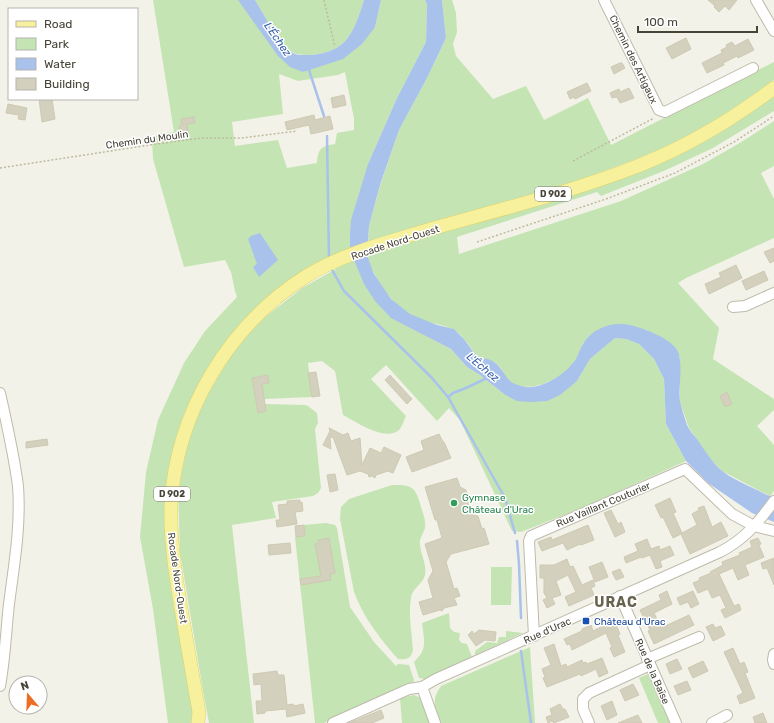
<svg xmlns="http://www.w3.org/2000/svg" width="774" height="723" font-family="Rubik,sans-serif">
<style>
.green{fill:#c4e4b4;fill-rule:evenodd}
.water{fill:#a9c2eb}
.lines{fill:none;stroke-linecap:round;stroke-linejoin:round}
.stream{stroke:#a9c2eb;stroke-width:2.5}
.building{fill:#d4d0be;stroke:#cec9b2}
.minor-casing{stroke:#bebbab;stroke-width:12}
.major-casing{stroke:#dcd26d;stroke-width:14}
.path{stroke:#bfba9e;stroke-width:1.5;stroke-dasharray:2 2;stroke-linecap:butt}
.minor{stroke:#fff;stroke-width:10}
.major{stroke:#f7f19d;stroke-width:13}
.leisure-dot{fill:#2e9e5b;stroke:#fff;stroke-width:1.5}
.transit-dot{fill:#1a4fb4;stroke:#fff;stroke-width:1.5}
.labels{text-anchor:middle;stroke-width:3;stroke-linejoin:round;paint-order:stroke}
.shield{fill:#fff;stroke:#7e7b73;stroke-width:1}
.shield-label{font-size:9px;font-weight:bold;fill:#464337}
.street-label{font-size:10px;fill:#464337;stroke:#fff}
.leisure-label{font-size:10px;fill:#27864d;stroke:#fff;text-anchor:start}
.transit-label{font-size:10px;fill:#164399;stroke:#fff;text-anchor:start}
.water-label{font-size:11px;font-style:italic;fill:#3762ab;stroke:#fff}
.district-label{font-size:14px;font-weight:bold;letter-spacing:1px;fill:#68634f;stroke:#fff}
</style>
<rect width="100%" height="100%" fill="#f3f2e8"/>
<g class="green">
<path d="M 153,0 L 238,0 L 303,72 L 375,27 L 381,0 L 425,0 L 427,4 L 426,42 L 397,98 L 368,164 L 364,284 L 430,338 L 451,349 L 467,367 L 480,375 L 504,394 L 577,381 L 590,359 L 615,338 L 626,339 L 639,344 L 654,359 L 664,379 L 666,424 L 686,461 L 584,507 L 521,532 L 512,531 L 460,420 L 449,408 L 437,421 L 386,365 L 371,379 L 406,416 C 404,420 402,427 399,430 C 386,442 356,422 343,415 L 335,371 L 322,361 L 308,363 L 312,397 L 264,399 L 262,384 L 269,383 L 268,375 L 253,378 L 258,412 L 266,411 L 265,404 L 305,405 L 308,406 L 317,413 L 318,423 L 315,429 L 321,488 L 318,493 L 313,496 L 272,502 L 276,518 L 232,525 L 254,723 L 209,723 L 203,691 L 180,552 L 178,490 L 189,437 L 206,397 L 233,352 L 259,322 L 302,288 L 336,269 L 334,255 L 302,271 L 257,306 L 218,352 L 203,376 L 180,429 L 171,464 L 194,723 L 168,723 L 153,609 L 140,537 L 146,472 L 158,420 L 184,363 L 205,331 L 237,297 L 235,291 L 231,272 L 225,260 L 184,267 L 153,159 L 152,139 L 159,134 L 174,132 ZM 345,72 L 354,119 L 354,130 L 337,133 L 335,144 C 321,146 318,149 317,163 L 287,168 L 278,140 L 235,146 L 232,122 L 283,114 L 279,74 L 298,81 L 338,75 Z"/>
<path d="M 255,0 L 364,0 C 354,31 348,52 311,55 C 305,55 295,55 290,51 C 276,39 265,16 255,0 Z"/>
<polygon points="442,0 452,0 456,13 457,32 453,44 456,56 493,99 526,86 544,120 588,98 611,145 774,62 774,80 710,125 672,144 637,159 579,180 368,243 369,226 380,186 399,130 427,78 446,38"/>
<path d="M 774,95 L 774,111 L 713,148 L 666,170 L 601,196 L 597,192 L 457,237 L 459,254 L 621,201 L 703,164 L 738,144 L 774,121 L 774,166 L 761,173 L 774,199 L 774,238 L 686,278 L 678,283 L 719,328 L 713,359 L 774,399 L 774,410 L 757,426 L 774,445 L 774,491 L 770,496 L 722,471 L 710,459 L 689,428 L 680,402 L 680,357 L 647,330 L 583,343 C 580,349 578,358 574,363 C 562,379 525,397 508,380 C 504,376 503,370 500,367 C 494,360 485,359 477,357 C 471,348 465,338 456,331 C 449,326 437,325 429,322 C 423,320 415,318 409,314 C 389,301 373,277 367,255 L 638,171 Z"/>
<path d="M 392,485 C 416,484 416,490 422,510 C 424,516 426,522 425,528 C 423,534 419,539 420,545 C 421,555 427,565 425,575 C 423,584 412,588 411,598 C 408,615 412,633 413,650 C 411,659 406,660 398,659 C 381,640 363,617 354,592 L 340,519 L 341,507 L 349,499 Z"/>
<polygon points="326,523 335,525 337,528 350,607 374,642 396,666 398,664 409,665 414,680 413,683 324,723 315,723 295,537 305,536 304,525"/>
<polygon points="491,567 512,567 511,605 491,605"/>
<path d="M 449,613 L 450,628 L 454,632 L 460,633 L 459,640 L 462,643 L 467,644 L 472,657 L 425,679 L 419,678 L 414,662 C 428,649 424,641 422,623 Z"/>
<polygon points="506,631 523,633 475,655 475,651 487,642 497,643 499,637 506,637"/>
<path d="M 530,647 L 535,723 L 441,723 C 434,707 431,701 441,686 Z"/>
<polygon points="648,674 670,723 658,723 639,678"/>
<polygon points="414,695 421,698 431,723 402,723 400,698"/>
</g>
<g class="water">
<path d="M 238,0 L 255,0 C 265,16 276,39 290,51 C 295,56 305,55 311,55 C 348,52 354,31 364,0 L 381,0 L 375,27 L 362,44 L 343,59 L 303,72 L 290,67 L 278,56 Z"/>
<path d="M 425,0 L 442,0 L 446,38 L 427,78 L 399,130 L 380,185 L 369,226 L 367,255 L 374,274 L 391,299 L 410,314 L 437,325 L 454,329 L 464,339 L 477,357 C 483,358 490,359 494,362 C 508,372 503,384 526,387 C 541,389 564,375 573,363 C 578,358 579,350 583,344 C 592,328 612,321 630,325 C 643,328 670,338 677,350 C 684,362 678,387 680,401 C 682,409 685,420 688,427 C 691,433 696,437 699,442 C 706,452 712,462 721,470 C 731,479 754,488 767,495 L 774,497 L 774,522 L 752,513 L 708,483 L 686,461 L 666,424 L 664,379 L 654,359 L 639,344 L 626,339 L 615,338 L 590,359 L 577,381 L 560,395 L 547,401 L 531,402 L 517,401 L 504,394 L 480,375 L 467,367 L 451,349 L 391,318 L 375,301 L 364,284 L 354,260 L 350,247 L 350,234 L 351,220 L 368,164 L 397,98 L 426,42 L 427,4 Z"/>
<polygon points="260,233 278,260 259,277 253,267 257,264 248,239 251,236"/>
</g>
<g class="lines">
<g class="stream">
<polyline points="308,67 324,116"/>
<polyline points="327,136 329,260"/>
<polyline points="331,268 344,291 432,378 448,397 505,498 515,533"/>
<polyline points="448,397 453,393 466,388 487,378"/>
<polyline points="517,541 519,564 521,618"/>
<polyline points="521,651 531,723"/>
</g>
</g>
<g class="building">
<polygon points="708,0 737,0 729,10 725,6 719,12 714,7 715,6"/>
<polygon points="686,38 691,49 672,59 666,48"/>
<polygon points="748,39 754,50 738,58 737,56 723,63 724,65 707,73 702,63 722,53 721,50 727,47 726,45 732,42 735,46"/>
<polygon points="620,63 622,63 625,68 614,74 611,67"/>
<polygon points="587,83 591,91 575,99 574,97 570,99 567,92"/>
<polygon points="629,88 634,98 620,103 617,97 612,98 610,93 619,89 620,92"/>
<polygon points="344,95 346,105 333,108 331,98"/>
<polygon points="39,99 52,99 55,119 42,122"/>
<polygon points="8,104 27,108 25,120 18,119 19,115 6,113"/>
<polygon points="314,115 315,120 330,116 333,129 311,134 309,125 287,130 285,122"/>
<polygon points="194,117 195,123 187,124 189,136 181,138 179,126 182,125 181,119"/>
<polygon points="774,248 774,261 770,263 764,252"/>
<polygon points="736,265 742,278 709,294 705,284 721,277 719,273"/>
<polygon points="764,271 768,280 746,290 742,281"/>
<polygon points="316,372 320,396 312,397 308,373"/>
<polygon points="268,375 269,383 262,384 266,411 258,413 252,378"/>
<polygon points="390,375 412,399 407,404 385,380"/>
<polygon points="727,392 732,404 725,407 720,396"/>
<polygon points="329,428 343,435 348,433 351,441 360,438 362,465 370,448 381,453 384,447 401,455 393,473 388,471 376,475 375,478 372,476 369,477 368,474 360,471 347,475 333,437 330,438 331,449 323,445 330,431"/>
<polygon points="439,434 443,442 444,442 451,458 412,472 406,457 424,450 421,441"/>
<polygon points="47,439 48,445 26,448 26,442"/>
<polygon points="335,474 338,490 330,492 327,475"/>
<polygon points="457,478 460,487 466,490 473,515 478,516 482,529 484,528 489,544 451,554 446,562 454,589 457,588 460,596 454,598 457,605 444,608 442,611 440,610 423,615 419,602 433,598 428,580 433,571 425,544 442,538 437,520 435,520 425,487"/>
<polygon points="670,498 676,512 673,513 682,533 697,525 692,514 699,510 698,508 704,506 712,527 721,522 728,536 690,554 681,534 673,538 663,517 661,518 655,505"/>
<polygon points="300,500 300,503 302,502 303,511 295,512 297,524 277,527 276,520 280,520 278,505 287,504 287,501"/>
<polygon points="611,510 618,524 621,522 625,532 615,537 604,513"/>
<polygon points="304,525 305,536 296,537 295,526"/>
<polygon points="588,525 594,540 581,545 580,544 567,550 563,543 542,551 538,542 551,537 552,540"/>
<polygon points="329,538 335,573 330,574 331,580 301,585 300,579 321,576 315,544 319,543 318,540"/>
<polygon points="758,538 761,544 759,545 764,557 745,565 749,575 738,580 733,568 719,574 734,606 739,604 741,610 725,618 721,610 726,608 720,595 712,598 708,589 698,593 693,583 700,580 699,578 711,573 710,572 723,565 722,562 740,555 739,553 752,547 750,541"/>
<polygon points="647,539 651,549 659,546 660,550 670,546 674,555 660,561 662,567 656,569 650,555 642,558 641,557 626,563 624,557 638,551 635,544"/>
<polygon points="290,543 291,553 269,555 268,545"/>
<polygon points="774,558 774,585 767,568 763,569 761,563"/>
<polygon points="567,559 570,567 573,566 582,585 593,580 595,586 591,588 594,595 569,606 565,597 576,592 568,575 556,581 561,595 552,598 555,604 547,608 543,600 547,598 544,593 544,578 540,578 540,565 554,565"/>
<polygon points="602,562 608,577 595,582 589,567"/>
<polygon points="620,569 624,577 616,580 612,572"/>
<polygon points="667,591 672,604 654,613 661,628 689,615 694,625 654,644 648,631 650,630 640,610 661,600 659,595"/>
<polygon points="693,591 699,604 691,608 688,602 680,605 677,598"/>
<polygon points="607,624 609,628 616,625 620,634 618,635 625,652 614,657 610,648 612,647 606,633 572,650 570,644 567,645 564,639 582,631 582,629 591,625 593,631"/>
<polygon points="713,624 715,628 721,626 725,635 713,641 706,627"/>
<polygon points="479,630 496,632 495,641 485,640 476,646 468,635 472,631 474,634"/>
<polygon points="554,644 561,666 566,664 567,667 582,660 583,663 586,662 587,664 602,658 608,673 599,677 596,669 581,676 580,674 547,687 543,678 545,677 542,669 551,665 544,648"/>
<polygon points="733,648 740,664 744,662 748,672 745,673 755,698 740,704 737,696 743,693 724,652"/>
<polygon points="677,659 682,669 670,674 666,664"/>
<polygon points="703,661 708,671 693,678 688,668"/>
<polygon points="277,671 278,675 284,675 287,705 293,704 294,706 303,704 305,713 287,717 286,709 265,711 265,713 257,714 256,701 262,701 261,684 254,685 253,674"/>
<polygon points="687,681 691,690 678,695 674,686"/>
<polygon points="633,684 639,695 625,701 620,690"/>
<polygon points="612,701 617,715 607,720 601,706"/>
<polygon points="560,704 563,709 565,709 569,717 554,723 552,721 548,723 546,717 552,715 550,709"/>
<polygon points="381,710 384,718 372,723 349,723"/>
<polygon points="763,713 767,723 755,723 753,717"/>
<polygon points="638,715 642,723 618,723"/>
</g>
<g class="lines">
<g class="minor-casing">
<g id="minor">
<polyline points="604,0 659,110 665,112 753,68"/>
<polyline points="756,0 774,31"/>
<polyline points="733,307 745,306 774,293"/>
<path d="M 0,393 C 7,424 14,455 18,486 C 21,526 14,565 9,604 C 6,631 5,659 0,686"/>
<polyline points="620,596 676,723"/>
<polyline points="534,636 529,541 531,536 685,469 732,514 754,526 774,531"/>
<polyline points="774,654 773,660 774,664"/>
<polyline points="647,659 699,637"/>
<polyline points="422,687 435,723"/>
<path d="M 333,723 L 409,689 L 422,687 L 436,679 L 720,552 C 745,539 758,523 774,501"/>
<polyline points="589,723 583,709 583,699 589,693 650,665"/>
<polyline points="712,723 727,715"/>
</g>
</g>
<g class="major-casing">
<path id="major" d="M 198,723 L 199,712 C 193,679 188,647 182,614 C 176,578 170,541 171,505 C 176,413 228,326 305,277 C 343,253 389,242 431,229 C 495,211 559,195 622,172 C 675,153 729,122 774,88"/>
</g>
<g class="path">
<polyline points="324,0 335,47"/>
<polyline points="573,161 654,118"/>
<polyline points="0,168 156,144 201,138 241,138 297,131"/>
<polyline points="477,242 606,199 675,173 734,142 774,116"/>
</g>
<use href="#minor" class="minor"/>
<use href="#major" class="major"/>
</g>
<circle class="leisure-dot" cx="454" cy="503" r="4"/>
<rect class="transit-dot" x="582" y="617" width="8" height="8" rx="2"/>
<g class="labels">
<g class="shield">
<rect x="535" y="187" width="36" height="14" rx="3"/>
<rect x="154" y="487" width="36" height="14" rx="3"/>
</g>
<g class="shield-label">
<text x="553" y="197">D 902</text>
<text x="172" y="497">D 902</text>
</g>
<g class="street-label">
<text transform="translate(634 59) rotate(64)" y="4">Chemin des Artigaux</text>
<text transform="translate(147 139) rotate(-8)" y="4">Chemin du Moulin</text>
<text transform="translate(395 242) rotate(-18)" y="4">Rocade Nord-Ouest</text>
<text transform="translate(603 504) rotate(-23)" y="4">Rue Vaillant Couturier</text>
<text transform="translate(178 578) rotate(82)" y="4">Rocade Nord-Ouest</text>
<text transform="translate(547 630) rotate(-24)" y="4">Rue d'Urac</text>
<text transform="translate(653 671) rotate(66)" y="4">Rue de la Baïse</text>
</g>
<g class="leisure-label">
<text x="462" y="501">Gymnase<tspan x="462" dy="12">Château d'Urac</tspan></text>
</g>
<g class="transit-label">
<text x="594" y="625">Château d'Urac</text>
</g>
<g class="water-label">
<text transform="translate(278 39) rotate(55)" y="4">L'Échez</text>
<text transform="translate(483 367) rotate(40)" y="4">L'Échez</text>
</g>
<g class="district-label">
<text x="616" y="607">URAC</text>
</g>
</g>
<rect x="8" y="8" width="130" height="92" fill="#ffffff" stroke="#b5b4af"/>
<rect x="16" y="21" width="20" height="6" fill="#f7f19d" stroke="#b5b4af"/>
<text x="44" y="28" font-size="12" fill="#464337">Road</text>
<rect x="16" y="38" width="20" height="12" fill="#c4e4b4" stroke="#b5b4af"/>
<text x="44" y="48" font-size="12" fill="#464337">Park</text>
<rect x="16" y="58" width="20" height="12" fill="#a9c2eb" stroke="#b5b4af"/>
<text x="44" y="68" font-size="12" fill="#464337">Water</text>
<rect x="16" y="78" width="20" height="12" fill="#d4d0be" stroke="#b5b4af"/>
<text x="44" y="88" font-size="12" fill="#464337">Building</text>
<g transform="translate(28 695) rotate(341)"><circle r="19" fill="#ffffff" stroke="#b5b4af"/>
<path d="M0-3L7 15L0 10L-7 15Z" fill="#eb6e27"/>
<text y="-6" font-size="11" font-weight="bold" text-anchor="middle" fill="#464337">N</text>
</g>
<path d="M638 26v6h119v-6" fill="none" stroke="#464337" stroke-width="2"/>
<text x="644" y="26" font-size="12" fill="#464337" stroke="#ffffff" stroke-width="3" paint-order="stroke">100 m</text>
</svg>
